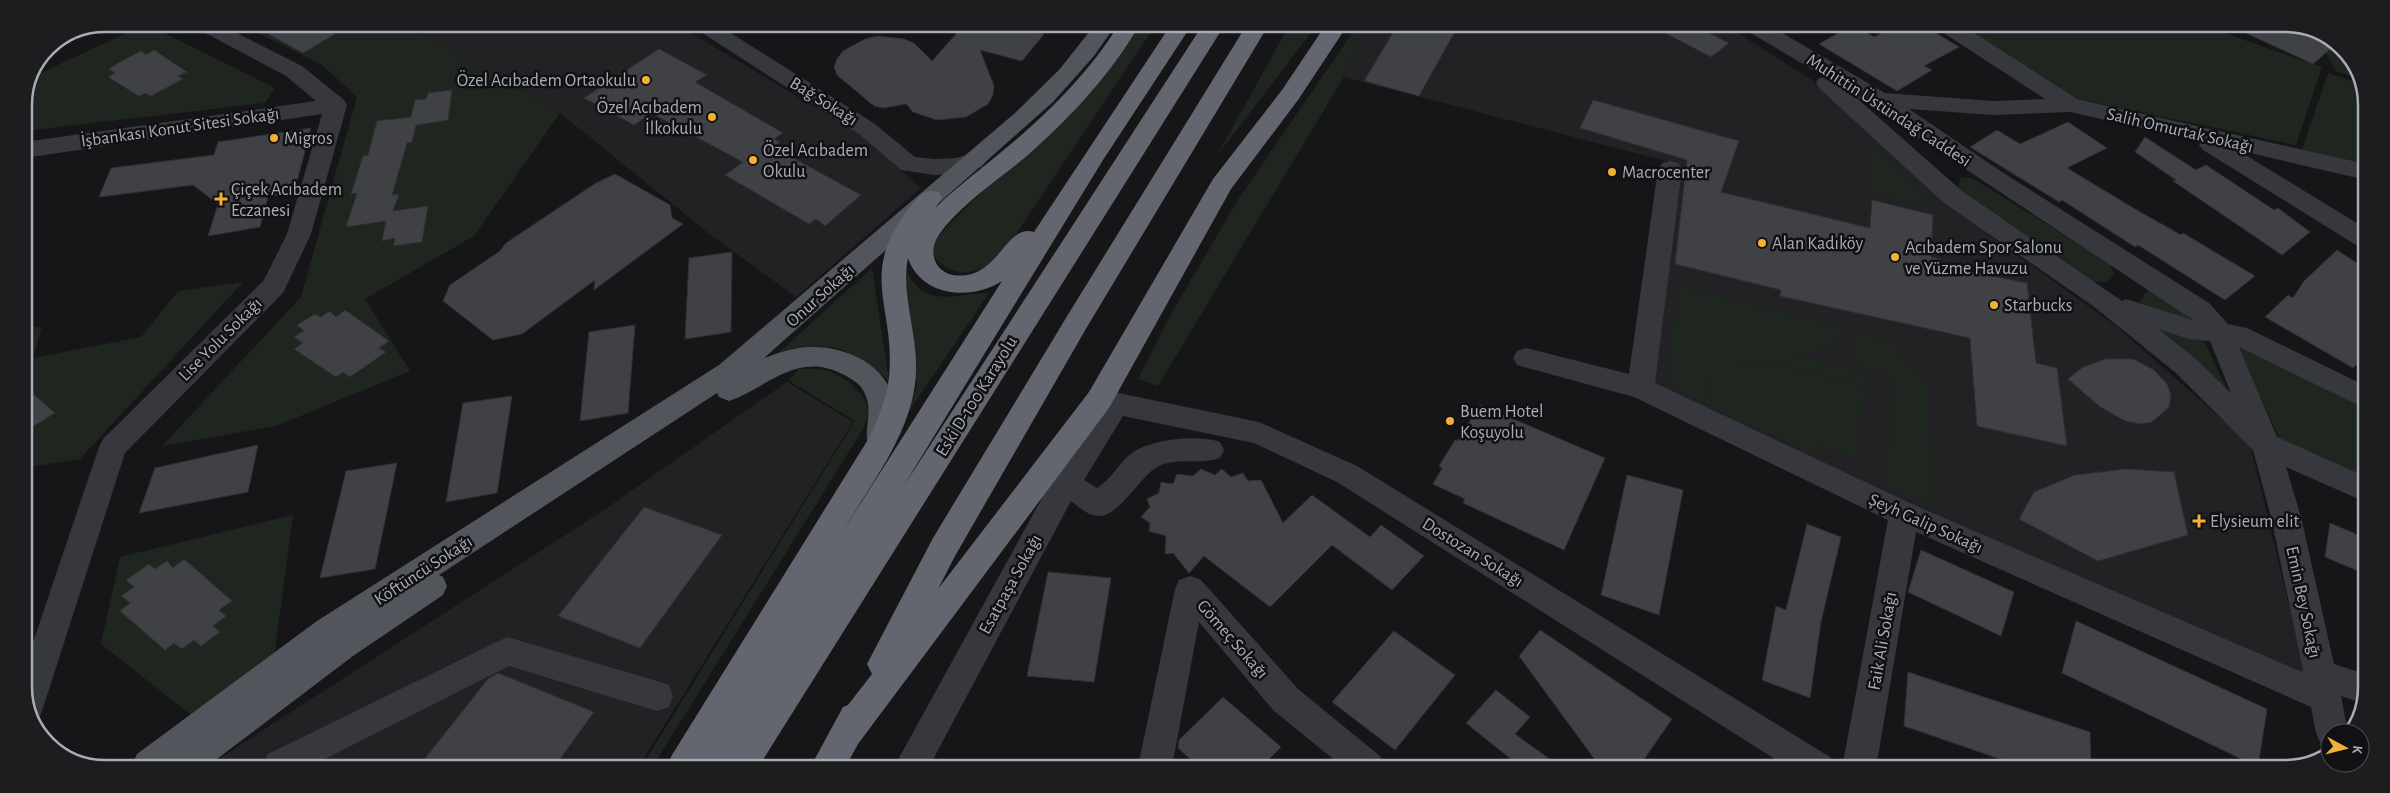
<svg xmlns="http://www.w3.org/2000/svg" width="2390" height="793" font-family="'Alegreya Sans',sans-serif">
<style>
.built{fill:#222225}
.green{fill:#1e261f}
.building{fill:#404145;stroke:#303034}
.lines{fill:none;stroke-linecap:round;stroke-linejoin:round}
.minor{fill:#37383d;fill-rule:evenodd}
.major{fill:#53555c;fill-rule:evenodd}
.highway{fill:#63666e;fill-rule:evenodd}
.poi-dot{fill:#f2b134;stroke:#111113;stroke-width:2}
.labels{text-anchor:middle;stroke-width:5;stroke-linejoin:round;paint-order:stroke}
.poi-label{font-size:18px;fill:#a8adb8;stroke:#111113;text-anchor:start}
.street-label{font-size:18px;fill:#a8adb8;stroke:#111113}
.rim{fill:none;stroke:#a8adb8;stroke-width:2.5}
</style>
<rect width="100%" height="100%" fill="#161618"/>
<g class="built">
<polygon points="435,24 678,25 857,132 921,188 796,297 712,236 560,113 420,34"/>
<polygon points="1368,26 1728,27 1809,78 1951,207 2117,327 2250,444 2312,701 1630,387 1673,163 1344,77"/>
<polygon points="787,382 853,422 639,766 209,765 604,510"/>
</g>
<g class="green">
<polygon points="146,24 275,88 265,103 24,131 24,100 36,75"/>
<polygon points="240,24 435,24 421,34 560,113 474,236 365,299 410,371 276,426 162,446 301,297 357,97 322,65"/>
<path d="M 1137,26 L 1155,26 L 998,261 C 970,275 955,279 932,255 L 935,241 L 951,222 L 1111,67 Z"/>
<polygon points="1289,26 1316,26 1216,157"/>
<polygon points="1357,26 1368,26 1344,77 1158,386 1138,379 1171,314 1239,198"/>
<polygon points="1979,27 2210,28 2322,67 2296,145 2050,93 1975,52"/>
<polygon points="2312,29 2349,55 2358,79 2336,71"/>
<polygon points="2328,73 2360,84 2366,100 2366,165 2302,150"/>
<polygon points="1872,145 1937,209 1868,192"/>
<polygon points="1961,177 1971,178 1979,182 2109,263 2114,274 2106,282 2088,282 1962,196 1958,186"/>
<path d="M 902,262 C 906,269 909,277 914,283 C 931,307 965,292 989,293 L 908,413 L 917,386 L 910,345 Z"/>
<path d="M 872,268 L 889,381 C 868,361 844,344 813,347 C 800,348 787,353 775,356 Z"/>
<polygon points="243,282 80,459 24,468 24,328 42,327 33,358 141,337 178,291"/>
<path d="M 1678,286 L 1839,327 L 1839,338 C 1824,350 1810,352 1793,355 L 1869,375 L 1865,386 L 1759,359 L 1743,366 L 1727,363 L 1745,367 L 1760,361 L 1865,388 L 1857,458 L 1818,444 L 1815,455 L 1705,404 L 1715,361 L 1703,403 L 1675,388 L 1667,376 Z"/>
<polygon points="2148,290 2189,317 2189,320 2137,305"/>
<polygon points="2153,328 2181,335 2202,337 2229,394"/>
<polygon points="1855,333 1898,344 1900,359 1929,389 1930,437 1935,507 1882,484 1891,440 1893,376 1855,365"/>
<polygon points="2235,341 2364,401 2364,485 2285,451"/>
<path d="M 798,369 C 807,369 817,368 826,370 C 843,376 868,392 868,414 C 868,418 864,424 863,429 L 653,766 L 642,766 L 855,421 L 788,380 L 794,375 Z"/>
<polygon points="293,515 273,665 200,722 101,644 120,557"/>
</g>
<g class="building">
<polygon points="250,24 317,24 335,34 303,53"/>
<polygon points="964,25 1013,26 1044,34 1022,61 980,50 994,86 993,95 988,104 966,117 937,120 913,112 906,104 883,108 874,106 837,75 834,67 837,59 843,51 865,39 878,36 904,39 914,43 932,61"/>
<polygon points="1397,26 1458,26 1419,96 1364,81"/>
<polygon points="1654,27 1697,27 1729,43 1711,57"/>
<polygon points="1849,27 1857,27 1874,37 1893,27 1926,27 1959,47 1924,66 1932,70 1897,91 1819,44"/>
<polygon points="2235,28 2297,28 2335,45 2313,64"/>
<polygon points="659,49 707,75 695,82 783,133 774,139 780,142 773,147 861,195 825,226 816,219 809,224 725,175 743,162 651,113 634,125 584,98"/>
<polygon points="154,50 187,72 178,76 183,79 151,96 146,93 139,96 108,77 115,73 109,69 116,64 141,51 146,55"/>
<polygon points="452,90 448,120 416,125 412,142 407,143 392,195 399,194 393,211 428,206 422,242 393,246 395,238 382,241 386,221 346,227 357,193 351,194 363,156 368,155 377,121 411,117 415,100 426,99 428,93"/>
<polygon points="1593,100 1739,141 1721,192 1870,228 1872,200 1933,215 1931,257 1940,259 1940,266 2027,283 2036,363 2057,368 2067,446 1977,426 1970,338 1780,296 1781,290 1675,264 1687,160 1580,128"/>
<polygon points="2068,122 2107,148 2067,168 2135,209 2181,235 2183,233 2255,276 2225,300 2138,245 2135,247 2062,200 2059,202 1970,147 1997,130 2020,144"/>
<polygon points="311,128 294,193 268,197 260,227 208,236 218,204 193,185 99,197 111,168 214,155 218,142"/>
<polygon points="2145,137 2196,170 2206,165 2274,210 2278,208 2310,232 2282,255 2173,181 2176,180 2135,152"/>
<polygon points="615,174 670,205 672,218 683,224 594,290 595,280 522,334 493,340 443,301 450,285 500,251 506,243 596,183"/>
<polygon points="2337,250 2365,268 2364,357 2353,368 2265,317 2288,295 2293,298 2304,281"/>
<polygon points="732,252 731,332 685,339 689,258"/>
<polygon points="345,310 389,341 379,348 386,352 360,370 350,377 343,372 336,377 294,349 303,343 294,337 304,331 297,325 315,314 321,317 330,311 336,317"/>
<polygon points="635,325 628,413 580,421 589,332"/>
<polygon points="2105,359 2133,359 2154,370 2167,384 2171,395 2169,407 2152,422 2140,424 2125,421 2099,406 2068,379 2083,367"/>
<polygon points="24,386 55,413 24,432"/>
<polygon points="512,396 497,493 446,502 463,403"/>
<polygon points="1480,405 1605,458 1564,550 1463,503 1465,499 1433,484 1442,468 1439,466 1455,440 1457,441"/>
<polygon points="258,445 248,492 139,513 155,468"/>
<polygon points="397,463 375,569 320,578 346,471"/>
<polygon points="1201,469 1215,475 1222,469 1231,477 1243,473 1248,481 1261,480 1283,523 1312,495 1370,537 1381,525 1424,556 1392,590 1332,545 1270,607 1204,556 1189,573 1173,553 1165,554 1166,536 1149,531 1150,523 1141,517 1150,507 1147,499 1159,493 1161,482 1173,484 1177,474 1193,476"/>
<polygon points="2126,469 2174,472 2188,535 2098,561 2019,519 2034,492 2075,475"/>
<polygon points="1627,475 1683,490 1659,615 1601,595"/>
<polygon points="644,507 722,535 640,648 558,616"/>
<polygon points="2330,523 2363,537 2363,573 2325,557"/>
<polygon points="1807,524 1841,537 1821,622 1810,698 1762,680 1776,606 1786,610"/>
<polygon points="1921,550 2014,592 2001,636 1908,592"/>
<polygon points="184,559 232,601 219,610 226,616 213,626 220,632 201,646 194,640 182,649 174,643 165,650 120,611 130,603 121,596 134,587 126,580 149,564 155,569 167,561 173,568"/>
<polygon points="1048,572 1111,578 1094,682 1027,676"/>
<polygon points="2076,621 2267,709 2258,767 2062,673"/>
<polygon points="1540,630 1672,719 1638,768 1601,768 1519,656"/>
<polygon points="1394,631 1455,675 1395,750 1332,702"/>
<polygon points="1908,672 2090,732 2091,769 2029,769 1904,726"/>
<polygon points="498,673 594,712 555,766 419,766 488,679"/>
<polygon points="1496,690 1530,717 1515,734 1562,768 1522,768 1466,723"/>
<polygon points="1223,697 1281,747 1261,767 1199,767 1178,748 1179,740"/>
</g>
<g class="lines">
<g class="minor">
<polygon points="192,24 219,24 302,66 344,100 347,105 311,234 283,293 125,453 44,705 40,716 33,718 24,693 24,669 99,447 103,439 264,280 287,234 322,114 24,158 24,142 316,101 286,76 196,28"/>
<polygon points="692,25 718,25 875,124 915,157 934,159 956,158 974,153 982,155 986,161 982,167 956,174 934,175 901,170 859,134 696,29"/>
<path d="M 1746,27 L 1772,27 L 1885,93 L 1993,101 L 2045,99 L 1945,34 L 1942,29 L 1965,27 L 2077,99 L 2366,164 L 2366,180 L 2237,150 L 2365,228 L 2365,248 L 2356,245 L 2203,150 L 2199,145 L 2201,142 L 2070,112 L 1993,115 L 1909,109 L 2002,172 L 2209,303 L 2228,324 L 2247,328 L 2364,385 L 2364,408 L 2239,347 L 2277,437 L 2364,476 L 2363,501 L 2286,467 L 2301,517 L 2334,664 L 2362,673 L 2362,703 L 2341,696 L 2348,733 L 2330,733 L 2330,747 L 2321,744 L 2316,733 L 2311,707 L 1916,532 L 1876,768 L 1842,768 L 1888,520 L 1634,397 L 1517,365 L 1513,358 L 1517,351 L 1526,348 L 1629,374 L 1658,169 L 1662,163 L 1670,161 L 1678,163 L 1682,169 L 1655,383 L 1914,505 L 2302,672 L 2303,670 L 2271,517 L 2253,450 L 2176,373 L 2093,306 L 1944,203 L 1819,88 L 1816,83 L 1819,78 L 1825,77 L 1749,32 ZM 1851,93 L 2193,320 L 2126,299 L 2122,301 L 1962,191 ZM 2158,329 L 2189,339 L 2210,341 L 2231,393 L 2196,359 Z"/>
<path d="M 1099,389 L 1259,422 L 1357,466 L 1830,757 L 1835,768 L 1789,768 L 1337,482 L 1254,443 L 1123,416 L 1084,480 L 1097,488 C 1110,480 1116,468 1127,457 C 1146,439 1196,434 1220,442 L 1224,450 L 1220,458 C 1200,465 1179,457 1159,466 C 1140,475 1120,517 1098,516 C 1088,516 1078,506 1071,501 L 929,767 L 894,767 L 1047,489 L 1097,410 L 1089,408 L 1085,400 L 1089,392 Z"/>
<polygon points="1190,576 1201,580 1298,689 1380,756 1385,768 1343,767 1274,711 1199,622 1172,767 1138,767 1175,589 1179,580"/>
<polygon points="507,637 657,681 669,685 673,696 669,707 657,711 509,666 313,765 263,765 268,754"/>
</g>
<path class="major" d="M 1094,26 L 1115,26 L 1094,56 L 1053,102 L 764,358 C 778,353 793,348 808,347 C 850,345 895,369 896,414 C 896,427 896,441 890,452 L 880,455 L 870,452 C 861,434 875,411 864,392 C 860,383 849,377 840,373 C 795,352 767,388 729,401 L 719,397 L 717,393 L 439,575 L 443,577 L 447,586 L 443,595 L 353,656 L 209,765 L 132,765 L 137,754 L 317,621 L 719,365 L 1015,113 L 1059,70 Z"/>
<g class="highway">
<path d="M 1118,26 L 1139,26 C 1109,76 1071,117 1028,155 C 1001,178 952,210 936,240 C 929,255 936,272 953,275 C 999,282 1004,223 1034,232 L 1170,26 L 1191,26 L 1103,160 L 903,487 L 1202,26 L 1224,26 L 759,766 L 667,766 L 672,755 L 869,438 C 878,419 887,398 889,377 C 896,306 857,276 909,208 C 918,197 923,188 939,192 L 942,198 L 935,208 C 959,185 986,165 1011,144 C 1052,109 1089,72 1118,26 ZM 908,258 C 921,297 972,301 1002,281 L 843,531 C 872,482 918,425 916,365 C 916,329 901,293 908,258 Z"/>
<polygon points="1246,26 1268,26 1087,327 955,556 938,589 1089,392 1213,179 1282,90 1325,26 1347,26 1298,100 1231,189 1109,408 858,744 846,766 811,766 843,707 848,705 872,674 867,664 933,538 1069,313"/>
</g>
</g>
<g class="poi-dot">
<circle cx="646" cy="80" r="5"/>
<circle cx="712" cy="117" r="5"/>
<circle cx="274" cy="138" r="5"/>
<circle cx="753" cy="160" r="5"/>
<circle cx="1612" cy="172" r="5"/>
<path d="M218.5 191.5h5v5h5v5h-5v5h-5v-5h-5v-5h5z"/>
<circle cx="1762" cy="243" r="5"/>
<circle cx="1895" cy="257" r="5"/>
<circle cx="1994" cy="305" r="5"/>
<circle cx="1450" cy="421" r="5"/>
<path d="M2196.5 513.5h5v5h5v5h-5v5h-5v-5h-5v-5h5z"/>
</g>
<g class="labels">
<g class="poi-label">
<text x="636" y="86" text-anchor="end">Özel Acıbadem Ortaokulu</text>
<text x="702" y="113" text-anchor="end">Özel Acıbadem<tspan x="702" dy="21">İlkokulu</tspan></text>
<text x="284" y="144">Migros</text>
<text x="763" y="156">Özel Acıbadem<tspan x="763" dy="21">Okulu</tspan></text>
<text x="1622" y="178">Macrocenter</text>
<text x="231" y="195">Çiçek Acıbadem<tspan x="231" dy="21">Eczanesi</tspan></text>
<text x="1772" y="249">Alan Kadıköy</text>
<text x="1905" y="253">Acıbadem Spor Salonu<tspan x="1905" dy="21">ve Yüzme Havuzu</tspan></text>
<text x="2004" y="311">Starbucks</text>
<text x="1460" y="417">Buem Hotel<tspan x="1460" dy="21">Koşuyolu</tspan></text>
<text x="2210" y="527">Elysieum elit</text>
</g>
<g class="street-label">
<text transform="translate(824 101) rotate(32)" y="6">Bağ Sokağı</text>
<text transform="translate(1889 110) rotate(33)" y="6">Muhittin Üstündağ Caddesi</text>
<text transform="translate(180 127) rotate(-8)" y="6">İşbankası Konut Sitesi Sokağı</text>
<text transform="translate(2180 130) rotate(13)" y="6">Salih Omurtak Sokağı</text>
<text transform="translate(820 295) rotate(-42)" y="6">Onur Sokağı</text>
<text transform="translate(220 339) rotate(-45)" y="6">Lise Yolu Sokağı</text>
<text transform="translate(976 396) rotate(-58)" y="6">Eski D-100 Karayolu</text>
<text transform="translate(1926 523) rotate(24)" y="6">Şeyh Galip Sokağı</text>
<text transform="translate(1473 552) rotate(32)" y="6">Dostozan Sokağı</text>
<text transform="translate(423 570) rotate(-33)" y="6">Köftüncü Sokağı</text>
<text transform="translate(1010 584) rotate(-61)" y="6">Esatpaşa Sokağı</text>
<text transform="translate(2304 602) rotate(78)" y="6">Emin Bey Sokağı</text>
<text transform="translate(1233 639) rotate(49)" y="6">Gömeç Sokağı</text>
<text transform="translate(1882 641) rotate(-80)" y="6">Faik Ali Sokağı</text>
</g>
</g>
<path d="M0 0H2390V793H0ZM105 32H2285A73 73 0 0 1 2358 105V687A73 73 0 0 1 2285 760H105A73 73 0 0 1 32 687V105A73 73 0 0 1 105 32Z" fill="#1d1d20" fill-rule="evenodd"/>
<path class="rim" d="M105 32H2285A73 73 0 0 1 2358 105V687A73 73 0 0 1 2285 760H105A73 73 0 0 1 32 687V105A73 73 0 0 1 105 32Z"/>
<g transform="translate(2345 748) rotate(97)"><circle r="24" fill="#111113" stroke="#4d4f55"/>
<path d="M0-4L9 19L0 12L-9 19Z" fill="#f2b134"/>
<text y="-8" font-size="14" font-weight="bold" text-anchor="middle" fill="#a8adb8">K</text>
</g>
</svg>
